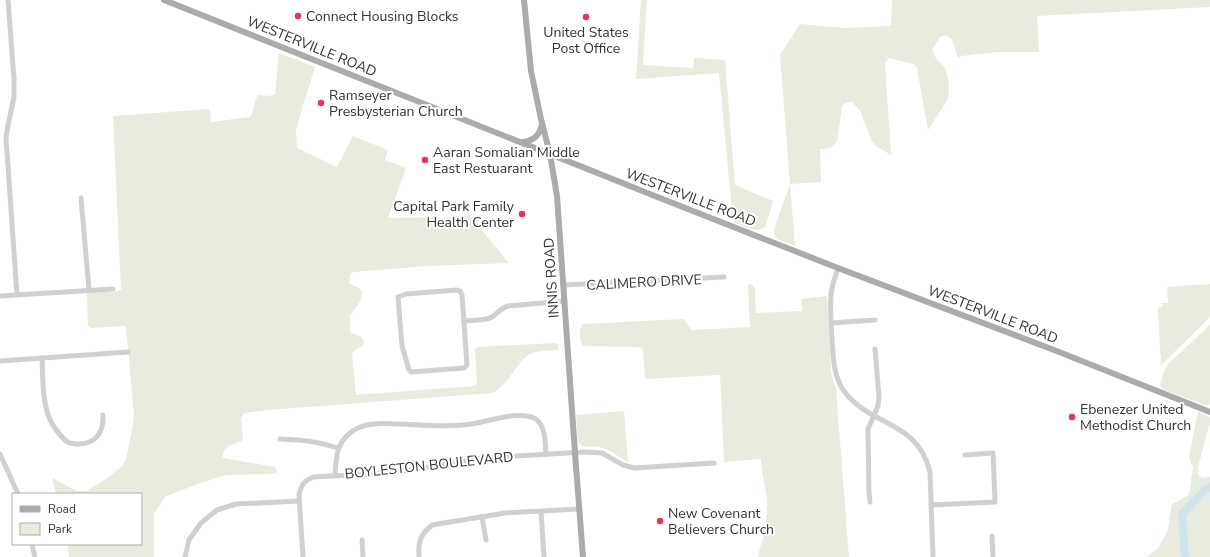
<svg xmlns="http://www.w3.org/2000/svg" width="1210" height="557" font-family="'Nunito Sans',sans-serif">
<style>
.green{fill:#e7ecde}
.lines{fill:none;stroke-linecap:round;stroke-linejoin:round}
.river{stroke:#cde5ef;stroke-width:8}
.minor{stroke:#d0d0d0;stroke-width:5}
.major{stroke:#ababab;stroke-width:6}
.poi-dot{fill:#eb3353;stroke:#fff;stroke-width:1.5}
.labels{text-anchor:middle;stroke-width:4;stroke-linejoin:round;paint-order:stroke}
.poi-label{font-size:14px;fill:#333;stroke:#fff;text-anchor:start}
.street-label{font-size:14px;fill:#333;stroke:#fff}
</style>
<rect width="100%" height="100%" fill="#fff"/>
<g class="green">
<path d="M 641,0 L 647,0 L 643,65 L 693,68 L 694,58 L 725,60 L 735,185 L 773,201 L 772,206 L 765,227 C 756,234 743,226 733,222 L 719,73 L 636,79 Z"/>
<path d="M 892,0 L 1210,0 L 1210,7 L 1037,16 L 1039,52 L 998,52 L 962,56 L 958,58 L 952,39 L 946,35 L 940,37 L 933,49 C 934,60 939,59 944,67 C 949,75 950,90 948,99 L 928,130 L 917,68 L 914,64 L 889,58 L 885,63 L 891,155 L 876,146 L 872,141 L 860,111 L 852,102 L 846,103 L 842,106 L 837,142 L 830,148 L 820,149 L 821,182 L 790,184 L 795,246 L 777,239 L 774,234 L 774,229 L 790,184 L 780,55 L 800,24 L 844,28 L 891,26 Z"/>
<path d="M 279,53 L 315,67 L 296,129 L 297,148 L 337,167 L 353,136 L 388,150 L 385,160 L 406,168 L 388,218 L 463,217 L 468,214 L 509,263 L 425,266 L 354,272 L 350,274 L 349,283 C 352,285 358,287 360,289 C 367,296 354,310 350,315 L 350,330 L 351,333 L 360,336 L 364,341 C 364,348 356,348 352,353 L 356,395 L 474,386 L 477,384 L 475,349 L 478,347 L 556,343 L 558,344 L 558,350 C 550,351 540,350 532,353 C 518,359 509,385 492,393 L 268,410 L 244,413 L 241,419 L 243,436 L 242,441 C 233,444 222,447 223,458 L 275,467 L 277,472 L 273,474 L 225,475 L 197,484 L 165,497 L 154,514 L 154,557 L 69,557 L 67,544 L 141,544 L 141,494 L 56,494 L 52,478 L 77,491 L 86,491 L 109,477 L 122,466 L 126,459 L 132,430 L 134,415 L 126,327 L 124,326 L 91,328 L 88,326 L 87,295 L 88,292 L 113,292 L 121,290 L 113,116 L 209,109 L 210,111 L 211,122 L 250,117 C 255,110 253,102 258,95 L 271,96 L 275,94 Z"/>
<path d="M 750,284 L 753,285 L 755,290 L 756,313 L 802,311 L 801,299 L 827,296 L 831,373 L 836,389 L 849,557 L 758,557 C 759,552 760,547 762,542 C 765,533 767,514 767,505 C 767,489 761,475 761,459 L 724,462 L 720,375 L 645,379 L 643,349 L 641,347 L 583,346 C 579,340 579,331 582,324 L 683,319 L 692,330 L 750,327 L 748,286 Z"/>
<polygon points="1210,284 1210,317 1161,365 1158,309 1159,307 1162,307 1162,303 1168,303 1167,287"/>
<polygon points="1210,325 1210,404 1207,406 1162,389 1160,385 1163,374 1168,364"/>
<path d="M 624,411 L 628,462 C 618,457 610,449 599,447 C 592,446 583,449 578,442 L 576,415 Z"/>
<polygon points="1198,411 1210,417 1210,423 1198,467 1198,474 1202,478 1210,477 1210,557 1147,557 1158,548 1168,530 1172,504 1189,495 1193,467 1189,458"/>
</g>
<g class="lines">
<polyline class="river" points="1185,557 1182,514 1206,489 1210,487"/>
<g class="minor">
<polyline points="8,0 14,79 14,97 8,125 6,138 17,295"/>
<polyline points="81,198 89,290"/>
<path d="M 838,268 C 836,275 833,282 832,288 C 829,304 831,321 832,337 C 833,357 833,379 847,395 C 875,427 918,422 930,472 L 933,557"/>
<polyline points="564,285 724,277"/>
<polygon points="457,290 460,291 462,295 467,365 464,368 411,372 409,370 402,346 398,297 406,294"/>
<polyline points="0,296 113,289"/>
<path d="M 464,321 C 472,320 485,321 492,317 C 498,313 501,308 508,306 L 565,301"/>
<polyline points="831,323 875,320"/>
<path d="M 42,358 C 43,377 42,399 49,417 C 52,425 62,440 70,443 C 70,443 76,444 76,444 C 95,445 104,433 103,415"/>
<polyline points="0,361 128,352"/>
<path d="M 280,439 C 301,440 318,441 338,448"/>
<polyline points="0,454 18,494"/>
<path d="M 335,475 C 336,460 336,444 349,434 C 355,428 366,424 374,424 C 382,423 391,424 398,424 C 425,425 451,428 477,423 C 493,420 519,411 534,418 C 546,424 545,443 546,454"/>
<polyline points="870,502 869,492 868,429 878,406 879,397 875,349"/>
<polyline points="931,505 995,502 993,453 965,455"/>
<polyline points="541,512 544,557"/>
<polyline points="482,517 486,540"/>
<polyline points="992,536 993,557"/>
<polyline points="362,540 363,557"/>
<polyline points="32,544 35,557"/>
<polyline points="185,557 189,540 201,523 217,510 236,504 299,501"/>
<path d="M 303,557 L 299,495 C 301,485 304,481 313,477 L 389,473 L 485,458 L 584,452 L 602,453 L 623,465 L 634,468 L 714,463"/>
<path d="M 419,557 C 418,542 420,535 432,525 L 505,513 L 579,509"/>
</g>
<g class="major">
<polyline points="164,0 665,200 838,268 1054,350 1210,412"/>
<polyline points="524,0 531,71 541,119 550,154 557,196 575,453 583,557"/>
<path d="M 523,142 C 533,141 540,135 542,124"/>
</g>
</g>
<g class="poi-dot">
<circle cx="298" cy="16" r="4"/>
<circle cx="586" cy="17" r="4"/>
<circle cx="321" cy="103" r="4"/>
<circle cx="425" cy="160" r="4"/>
<circle cx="522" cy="214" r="4"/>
<circle cx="1072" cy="417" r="4"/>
<circle cx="660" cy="521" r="4"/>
</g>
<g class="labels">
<g class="poi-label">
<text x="306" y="21">Connect Housing Blocks</text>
<text x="586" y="37" text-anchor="middle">United States<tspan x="586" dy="16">Post Office</tspan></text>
<text x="329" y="100">Ramseyer<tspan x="329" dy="16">Presbysterian Church</tspan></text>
<text x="433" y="157">Aaran Somalian Middle<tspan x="433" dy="16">East Restuarant</tspan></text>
<text x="514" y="211" text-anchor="end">Capital Park Family<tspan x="514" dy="16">Health Center</tspan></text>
<text x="1080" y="414">Ebenezer United<tspan x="1080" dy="16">Methodist Church</tspan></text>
<text x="668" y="518">New Covenant<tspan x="668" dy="16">Believers Church</tspan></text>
</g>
<g class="street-label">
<text transform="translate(312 46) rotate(22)" y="5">WESTERVILLE ROAD</text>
<text transform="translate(691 197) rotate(21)" y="5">WESTERVILLE ROAD</text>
<text transform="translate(551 278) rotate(-94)" y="5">INNIS ROAD</text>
<text transform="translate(644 282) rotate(-3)" y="5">CALIMERO DRIVE</text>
<text transform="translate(993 314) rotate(21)" y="5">WESTERVILLE ROAD</text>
<text transform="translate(429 465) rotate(-6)" y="5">BOYLESTON BOULEVARD</text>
</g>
</g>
<rect x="12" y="493" width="130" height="52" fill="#ffffff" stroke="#adadad"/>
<rect x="20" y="506" width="20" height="6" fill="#ababab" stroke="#adadad"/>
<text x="48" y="513" font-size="12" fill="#333333">Road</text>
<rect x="20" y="523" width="20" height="12" fill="#e7ecde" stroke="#adadad"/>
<text x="48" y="533" font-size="12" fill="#333333">Park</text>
</svg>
